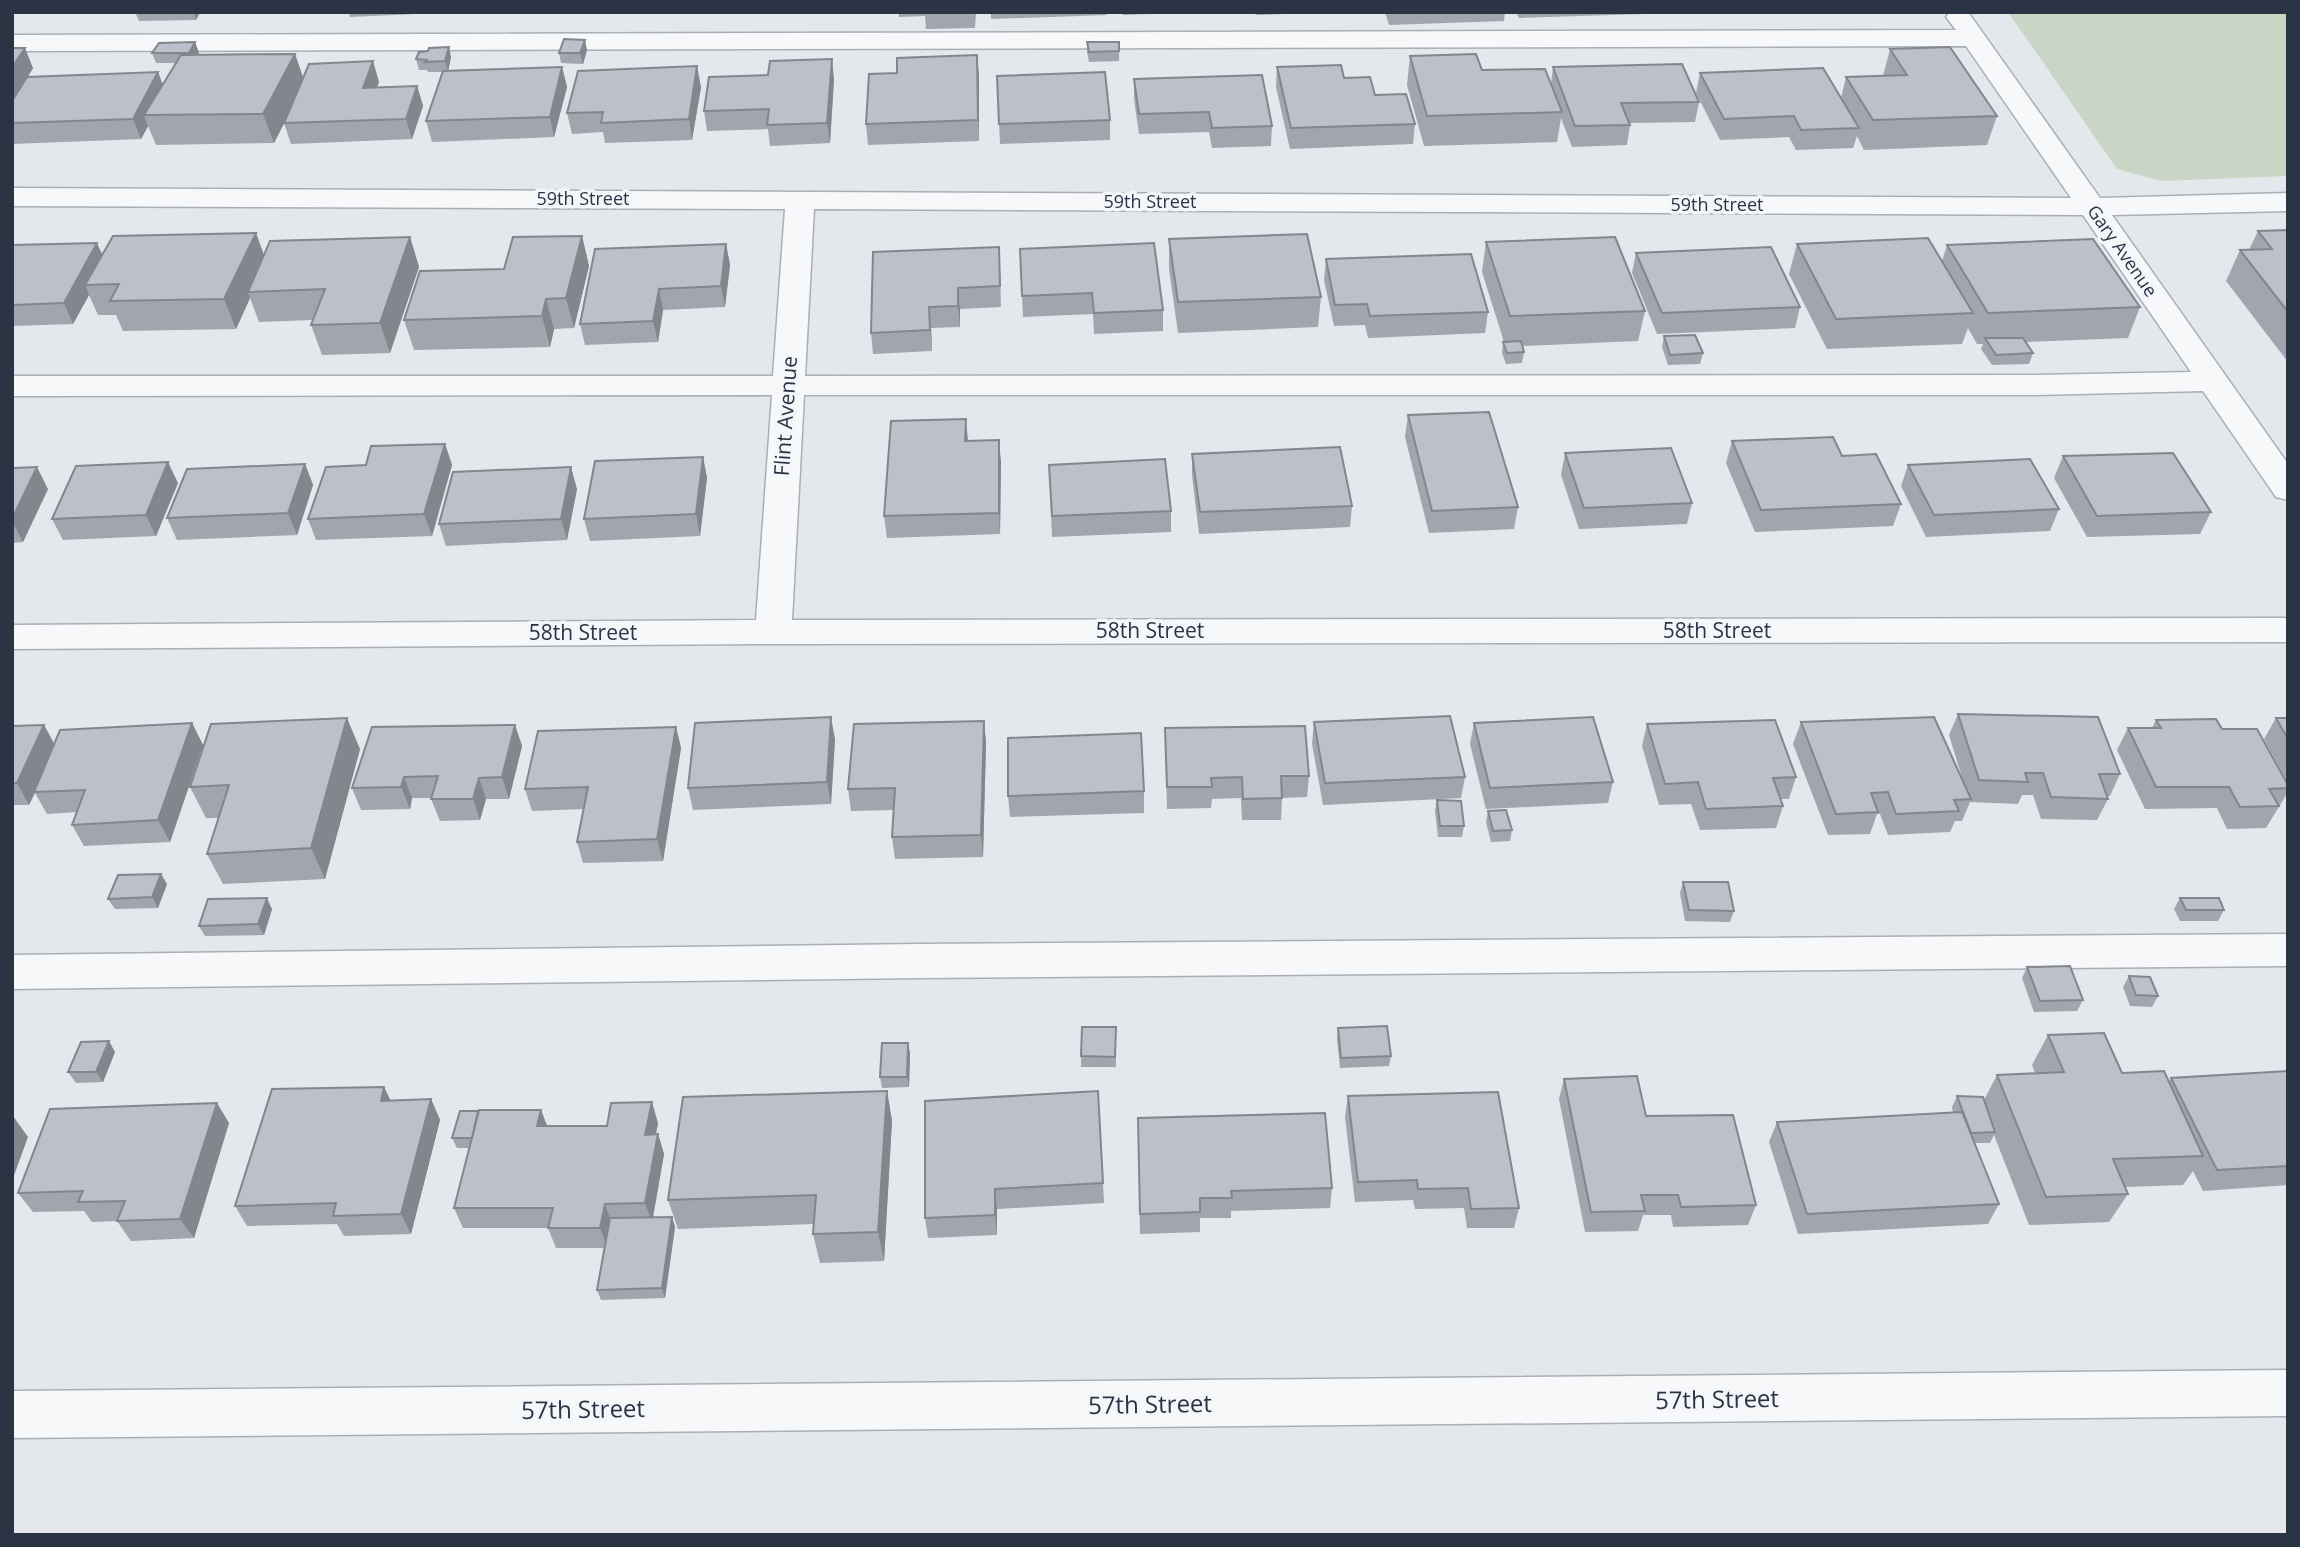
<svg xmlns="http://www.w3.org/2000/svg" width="2300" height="1547" font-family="'Open Sans',sans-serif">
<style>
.green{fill:#c9d6c5}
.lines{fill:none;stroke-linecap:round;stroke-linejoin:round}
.minor-casing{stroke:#a9aeb7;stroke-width:3}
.minor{fill:#f7f8fa;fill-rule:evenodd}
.wall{fill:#a1a5ae}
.shaded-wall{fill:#83868d}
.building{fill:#bbc0ca;stroke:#83868d;stroke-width:2}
.labels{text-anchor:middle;stroke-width:7;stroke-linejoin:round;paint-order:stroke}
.far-street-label{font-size:18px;fill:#2b3445;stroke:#f4f6f9}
.street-label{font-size:21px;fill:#2b3445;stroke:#f4f6f9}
.near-street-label{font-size:24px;fill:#2b3445;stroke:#f4f6f9}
</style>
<rect width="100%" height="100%" fill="#e4e7ec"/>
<polygon class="green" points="2008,12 2288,12 2288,176 2161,181 2117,169"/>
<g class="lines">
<g class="minor-casing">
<g id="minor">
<path d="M 1950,12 L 1968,12 L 2100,198 L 2288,193 L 2288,211 L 2112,215 L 2288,464 L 2288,500 L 2276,497 L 2203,391 L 2036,395 L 804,395 L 792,620 L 2288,618 L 2288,642 L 773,644 L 12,649 L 12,625 L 756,620 L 772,395 L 12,396 L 12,376 L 773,376 L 785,209 L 12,206 L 12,188 L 2071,198 L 1966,46 L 12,51 L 12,35 L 1956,30 L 1946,17 ZM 814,209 L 2083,215 L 2191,372 L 2036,375 L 805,376 Z"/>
<polygon points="2288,934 2288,966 919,978 12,989 12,955 919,944"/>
<polygon points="2288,1370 2288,1416 12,1438 12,1391"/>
</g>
</g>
<use href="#minor" class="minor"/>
</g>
<g class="wall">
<polygon points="135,12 200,12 196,20 139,21"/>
<polygon points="349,12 459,12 350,17"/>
<polygon points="899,12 976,12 975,28 926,29 925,16 899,17"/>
<polygon points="991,12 1107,12 1107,15 991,19"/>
<polygon points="1123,12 1202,12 1123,15"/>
<polygon points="1255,12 1341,12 1256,15"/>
<polygon points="1385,12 1505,12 1504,21 1389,25"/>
<polygon points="1516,12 1644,12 1644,14 1519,18"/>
<polygon points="1655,12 1688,12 1656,13"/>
<polygon points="195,42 199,53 198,55 295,54 303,78 379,82 377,87 417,86 423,106 412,139 291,144 284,123 274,143 156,145 148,126 141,139 12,144 12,48 33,68 28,77 158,72 163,85 176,63 156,63 152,53"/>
<polygon points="1087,42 1119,42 1119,61 1089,62 1087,52"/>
<polygon points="1890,49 1997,116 1987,145 1864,150 1857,136 1853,148 1796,150 1789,137 1720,140 1696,93 1700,73 1841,98 1846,77 1883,76"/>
<polygon points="587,50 583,64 561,63 559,53"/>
<polygon points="977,55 979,141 868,145 866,124 897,73"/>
<polygon points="1410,56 1551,83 1553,67 1699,102 1695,122 1630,123 1630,125 1627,145 1572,147 1561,118 1557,142 1424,146 1407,85"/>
<polygon points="451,57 448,71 562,67 567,87 554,137 432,142 426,121 442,72 428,72 427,70 419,70 416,59"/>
<polygon points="1277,67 1344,78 1375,95 1415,124 1413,144 1290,149 1276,87"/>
<polygon points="997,76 1110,120 1110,140 1000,144"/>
<polygon points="834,79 830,143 770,146 768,129 707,131 704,111"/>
<polygon points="1134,79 1272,126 1271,146 1212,148 1209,132 1139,134 1134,99"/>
<polygon points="701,87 692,140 605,143 603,132 572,134 567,113"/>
<polygon points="2288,230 2288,362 2226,281 2240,250 2249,250 2258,231"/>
<polygon points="582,236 589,266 574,328 554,329 550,347 414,350 404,320 504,269"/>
<polygon points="410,237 419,267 390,353 322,355 311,325 313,320 259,322 250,298 236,329 123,331 116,315 98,315 89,295 73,324 12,326 12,245 102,255 264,255"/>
<polygon points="1169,239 1321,297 1318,327 1178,333 1169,269"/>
<polygon points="1486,242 1645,311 1638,341 1522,346 1524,352 1522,363 1506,364 1502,353 1503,342 1504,342 1482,272"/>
<polygon points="726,244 730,265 725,307 663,310 658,342 585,345 580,324"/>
<polygon points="1797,244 1942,261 1947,245 2140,307 2128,338 2026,342 2033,353 2029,364 1992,365 1981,349 1983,344 1977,344 1968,328 1962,344 1827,349 1789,274"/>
<polygon points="1020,249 1163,310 1163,331 1094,334 1093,314 1023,317"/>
<polygon points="873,252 1000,268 1001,307 960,309 960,327 931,328 932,351 873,354 871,333"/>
<polygon points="1636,253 1800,307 1795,328 1657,334 1632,273"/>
<polygon points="1326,259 1488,312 1485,333 1368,338 1365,325 1334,326 1324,280"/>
<polygon points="1664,336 1703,353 1700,364 1668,365 1662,347"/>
<polygon points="1408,415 1518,507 1514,529 1429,533 1405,437"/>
<polygon points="1732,441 1842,456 1901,504 1893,526 1755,532 1726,463"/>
<polygon points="445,444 452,465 432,536 316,540 308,519 366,465"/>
<polygon points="1565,453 1692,503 1687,524 1579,529 1561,475"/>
<polygon points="1192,454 1352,506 1350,527 1199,534 1192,475"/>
<polygon points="2063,456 2211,512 2200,534 2087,537 2054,478"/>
<polygon points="703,457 707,478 700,536 590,541 584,519"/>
<polygon points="1001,462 1000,534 887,538 884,516"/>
<polygon points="305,464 313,485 297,535 177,540 167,518"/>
<polygon points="1049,465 1171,511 1171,532 1052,537"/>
<polygon points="1908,465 2059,509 2050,531 1926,537 1901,486"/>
<polygon points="12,468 48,489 23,542 12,543"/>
<polygon points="178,483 156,536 63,540 52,519"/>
<polygon points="577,489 567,540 446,546 439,524"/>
<polygon points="1958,714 2120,774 2110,796 2107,796 2108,799 2097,820 2041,819 2033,795 2022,795 2018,804 1970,802 1962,821 1955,821 1950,832 1888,835 1880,814 1877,814 1870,834 1828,835 1793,744 1801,722 1964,784 1949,735"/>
<polygon points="2276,718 2288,718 2288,783 2264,739"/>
<polygon points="2156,720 2222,729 2288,785 2288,792 2266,828 2227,829 2217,808 2145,809 2117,750 2128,728 2152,728"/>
<polygon points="984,721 986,743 983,857 895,859 892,837 894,810 851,811 848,789"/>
<polygon points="1314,722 1465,777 1461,798 1323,805 1312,744"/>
<polygon points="192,723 203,745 170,842 84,846 72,825 76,812 47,814 35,793 29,805 12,805 12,726 44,725 54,744"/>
<polygon points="1474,723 1613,782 1608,803 1486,809 1470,744"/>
<polygon points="1647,724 1796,777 1789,799 1781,799 1783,806 1776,828 1700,830 1691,804 1659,805 1642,746"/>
<polygon points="515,725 522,746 509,799 486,799 480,820 440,821 431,799 432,798 412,798 410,809 361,810 352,788"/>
<polygon points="676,727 681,748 663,861 583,863 577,842 583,809 532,811 525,789"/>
<polygon points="1165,728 1309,776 1307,797 1282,798 1281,820 1242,820 1241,798 1212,799 1211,808 1167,809"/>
<polygon points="835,739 831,804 693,810 688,788"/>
<polygon points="360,749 325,879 223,884 207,854 219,818 206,818 190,787"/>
<polygon points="1144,791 1144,813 1010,817 1008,796"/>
<polygon points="1437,800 1464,826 1462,837 1438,837 1435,811"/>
<polygon points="1488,811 1512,830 1510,841 1491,842 1486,822"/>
<polygon points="1683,882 1734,911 1730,922 1685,921 1680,893"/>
<polygon points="167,884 158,908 115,909 108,899"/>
<polygon points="2180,898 2224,910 2218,921 2180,921 2174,909"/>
<polygon points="272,909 264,935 205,936 199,926"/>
<polygon points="2027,967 2083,1000 2077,1011 2034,1012 2022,978"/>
<polygon points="2129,976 2158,996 2152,1007 2130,1006 2123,987"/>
<polygon points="1116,1027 1116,1067 1081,1067 1081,1056"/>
<polygon points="1338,1028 1391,1056 1389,1066 1340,1068 1337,1039"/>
<polygon points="2048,1035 2122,1073 2169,1082 2171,1078 2288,1071 2288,1185 2203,1191 2193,1171 2183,1185 2125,1187 2128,1194 2109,1222 2029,1225 1994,1135 1990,1143 1975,1143 1999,1204 1988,1224 1798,1234 1769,1142 1777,1122 1953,1113 1952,1107 1957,1096 1984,1100 1997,1075 2035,1073 2032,1065"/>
<polygon points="115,1052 103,1082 76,1083 68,1072"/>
<polygon points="910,1053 909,1087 882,1088 880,1077"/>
<polygon points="1564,1079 1646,1116 1756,1205 1748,1225 1673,1227 1671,1215 1643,1215 1638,1231 1585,1232 1559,1099"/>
<polygon points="384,1087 390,1100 431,1099 440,1120 411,1234 344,1236 337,1224 247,1226 235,1206"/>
<polygon points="887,1091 892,1121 884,1261 820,1263 813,1234 814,1224 678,1229 668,1200"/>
<polygon points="1098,1091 1104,1203 997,1209 997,1235 928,1238 925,1218"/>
<polygon points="1348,1096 1519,1208 1514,1228 1467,1228 1464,1208 1415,1209 1413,1200 1355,1202 1345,1117"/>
<polygon points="541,1110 547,1126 607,1126 658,1123 656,1134 658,1134 664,1154 653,1217 672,1217 675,1227 665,1298 601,1300 597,1290 605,1248 556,1248 548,1228 463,1228 454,1208 469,1148 457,1148 452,1138"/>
<polygon points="1138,1118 1332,1188 1330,1208 1231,1211 1231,1218 1200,1218 1200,1232 1140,1234"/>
<polygon points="229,1123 194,1238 131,1241 117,1221 92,1222 84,1211 33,1212 18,1193"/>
</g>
<g class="shaded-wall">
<polygon points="194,12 200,12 196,20"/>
<polygon points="585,40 587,50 583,64 580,53"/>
<polygon points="195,42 199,53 193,63 189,53"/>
<polygon points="449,47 451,57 448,72 445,61"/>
<polygon points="25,48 33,68 12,102 12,67"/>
<polygon points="295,54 305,83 274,143 263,114"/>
<polygon points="977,55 979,75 979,141 978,120"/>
<polygon points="832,59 834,79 830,143 827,123"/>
<polygon points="373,61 379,82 369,108 363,88"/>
<polygon points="697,66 701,87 692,140 689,119"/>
<polygon points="562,67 567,87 554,137 550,117"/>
<polygon points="158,72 165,92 144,115 148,126 141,139 133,119"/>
<polygon points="417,86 423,106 412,139 406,119"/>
<polygon points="256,233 267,263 248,292 250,298 236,329 224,299"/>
<polygon points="582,236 589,266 574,328 566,298"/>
<polygon points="410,237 419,267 390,353 380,323"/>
<polygon points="97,243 106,263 85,285 89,295 73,324 64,303"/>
<polygon points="726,244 730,265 725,307 721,286"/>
<polygon points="958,288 960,309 960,327 958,306"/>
<polygon points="659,289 663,310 658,342 653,321"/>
<polygon points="546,299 554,329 550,347 542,316"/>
<polygon points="929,307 931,328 932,351 930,330"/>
<polygon points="966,419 968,441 967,463 965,441"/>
<polygon points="999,440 1001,462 1000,534 999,513"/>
<polygon points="445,444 452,465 432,536 424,514"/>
<polygon points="703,457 707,478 700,536 696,514"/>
<polygon points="168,462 178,483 156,536 146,515"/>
<polygon points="305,464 313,485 297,535 288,513"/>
<polygon points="37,467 48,489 23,542 12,521 12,519"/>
<polygon points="571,467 577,489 567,540 561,519"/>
<polygon points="831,717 835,739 831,804 827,782"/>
<polygon points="347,718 360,749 325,879 311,848"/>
<polygon points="984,721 986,743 983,857 981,835"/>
<polygon points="192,723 203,745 170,842 158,820"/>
<polygon points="44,725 56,747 29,805 17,783"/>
<polygon points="515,725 522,746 509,799 502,777"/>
<polygon points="676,727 681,748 663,861 657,839"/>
<polygon points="404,777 412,798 410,809 401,787"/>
<polygon points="479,778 486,799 480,820 473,799"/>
<polygon points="161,874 167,884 158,908 152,897"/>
<polygon points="267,898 272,909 264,935 258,924"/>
<polygon points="109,1041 115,1052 103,1082 96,1072"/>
<polygon points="908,1043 910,1053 909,1087 907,1077"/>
<polygon points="384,1087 394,1108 381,1101"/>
<polygon points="887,1091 892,1121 884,1261 878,1232"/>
<polygon points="431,1099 440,1120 411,1234 401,1214"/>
<polygon points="652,1102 658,1123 652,1155 645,1135"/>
<polygon points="217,1103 229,1123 194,1238 180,1219"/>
<polygon points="541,1110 549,1131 537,1126"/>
<polygon points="13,1116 28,1137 12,1181 12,1119"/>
<polygon points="658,1134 664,1154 652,1223 645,1203"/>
<polygon points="995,1189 997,1209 997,1235 995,1215"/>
<polygon points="605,1204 612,1224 608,1248 600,1228"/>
<polygon points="672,1217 675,1227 665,1298 662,1288"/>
</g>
<g class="building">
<polygon points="564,39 585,40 580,53 559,53"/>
<polygon points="195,42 189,53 152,53 159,43"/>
<polygon points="1087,42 1119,42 1119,51 1089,52"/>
<polygon points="449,47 445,61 425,62 427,60 416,59 419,52 428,51 429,48"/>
<polygon points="1950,47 1997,116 1873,120 1846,77 1907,75 1890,49"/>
<polygon points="12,48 25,48 12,67"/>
<polygon points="295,54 263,114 144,115 181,55"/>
<polygon points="1476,54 1482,70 1545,69 1562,112 1427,116 1410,56"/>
<polygon points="977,55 978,120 866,124 869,74 897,73 897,58"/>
<polygon points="832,59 827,123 767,125 769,109 704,111 709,77 768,75 770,61"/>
<polygon points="373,61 363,88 417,86 406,119 284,123 309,64"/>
<polygon points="1682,64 1699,102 1621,103 1630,125 1575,126 1553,67"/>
<polygon points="1341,65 1344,78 1370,77 1375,95 1406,94 1415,124 1291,128 1277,67"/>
<polygon points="697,66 689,119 601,123 603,112 567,113 578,71"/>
<polygon points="562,67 550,117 426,121 443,71"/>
<polygon points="1823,68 1859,128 1801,130 1794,116 1724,119 1700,73"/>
<polygon points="158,72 133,119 12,123 12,101 27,77"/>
<polygon points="1105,72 1110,120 999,124 997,76"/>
<polygon points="1262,75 1272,126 1212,128 1209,112 1139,114 1134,79"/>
<polygon points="2288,230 2288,312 2240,250 2272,249 2258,231"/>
<polygon points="256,233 224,299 110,301 119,284 85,285 113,236"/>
<polygon points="1307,234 1321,297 1178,302 1169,239"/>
<polygon points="582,236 566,298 546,299 542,316 404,320 420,271 504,269 513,237"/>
<polygon points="410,237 380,323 311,325 325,289 248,292 270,241"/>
<polygon points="1615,237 1645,311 1510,316 1486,242"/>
<polygon points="1928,238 1973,313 1836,319 1797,244"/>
<polygon points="2093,239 2140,307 1988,313 1947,245"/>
<polygon points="97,243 64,303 12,305 12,245"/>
<polygon points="1154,243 1163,310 1094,313 1092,293 1022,296 1020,249"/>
<polygon points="726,244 721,286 659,289 653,321 580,324 595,249"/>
<polygon points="999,247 1000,286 958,288 958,306 929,307 930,330 871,333 873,252"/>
<polygon points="1771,247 1800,307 1662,313 1636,253"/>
<polygon points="1471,254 1488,312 1370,316 1367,304 1335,305 1326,259"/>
<polygon points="1695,335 1703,353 1670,355 1664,336"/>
<polygon points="1985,338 2023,338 2033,353 1996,355"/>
<polygon points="1521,341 1524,352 1507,353 1503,342"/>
<polygon points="1489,412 1518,507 1432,511 1408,415"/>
<polygon points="966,419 965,441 999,440 999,513 884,516 891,421"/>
<polygon points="1833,437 1842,456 1876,454 1901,504 1761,510 1732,441"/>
<polygon points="445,444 424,514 308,519 326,467 366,465 371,446"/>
<polygon points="1340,447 1352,506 1200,512 1192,454"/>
<polygon points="1671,448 1692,503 1584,508 1565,453"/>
<polygon points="2173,453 2211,512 2097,516 2063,456"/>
<polygon points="703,457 696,514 584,519 595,461"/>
<polygon points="1165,459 1171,511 1052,516 1049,465"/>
<polygon points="2030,459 2059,509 1934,515 1908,465"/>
<polygon points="168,462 146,515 52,519 76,466"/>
<polygon points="305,464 288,513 167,518 187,469"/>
<polygon points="37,467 12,519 12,468"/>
<polygon points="571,467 561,519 439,524 453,472"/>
<polygon points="1958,714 2098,717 2120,774 2099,774 2108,799 2051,797 2043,773 2025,773 2028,782 1979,780"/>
<polygon points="1450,716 1465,777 1325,783 1314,722"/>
<polygon points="831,717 827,782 688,788 695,723"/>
<polygon points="1593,717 1613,782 1490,788 1474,723"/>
<polygon points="1934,717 1971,799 1954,800 1959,811 1896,814 1888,792 1871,793 1878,812 1836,814 1801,722"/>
<polygon points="347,718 311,848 207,854 229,785 190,787 211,724"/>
<polygon points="2276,718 2288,718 2288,739"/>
<polygon points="2216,719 2222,729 2257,729 2288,785 2288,788 2269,789 2279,806 2240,807 2229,787 2156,787 2128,728 2161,728 2156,720"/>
<polygon points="1775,720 1796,777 1773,778 1783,806 1706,809 1698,782 1665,784 1647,724"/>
<polygon points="984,721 981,835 892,837 895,788 848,789 854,724"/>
<polygon points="192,723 158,820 72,825 85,790 34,792 60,730"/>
<polygon points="44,725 17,783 12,783 12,726"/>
<polygon points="515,725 502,777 479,778 473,799 431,799 438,776 404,777 401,787 352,788 372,727"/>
<polygon points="1305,726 1309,776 1281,776 1282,798 1243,799 1242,777 1211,778 1212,787 1167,787 1165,728"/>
<polygon points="676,727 657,839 577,842 588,787 525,789 538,731"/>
<polygon points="1141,733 1144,791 1008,796 1008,738"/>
<polygon points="1437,800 1461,801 1464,826 1440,826"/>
<polygon points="1506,810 1512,830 1493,831 1488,811"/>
<polygon points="161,874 152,897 108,899 118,875"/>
<polygon points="1683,882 1728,882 1734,911 1689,910"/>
<polygon points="267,898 258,924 199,926 208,899"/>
<polygon points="2180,898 2219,898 2224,910 2186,910"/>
<polygon points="2070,966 2083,1000 2040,1001 2027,967"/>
<polygon points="2129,976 2150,977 2158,996 2136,995"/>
<polygon points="1387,1026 1391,1056 1341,1058 1338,1028"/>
<polygon points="1082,1027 1116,1027 1115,1057 1081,1056"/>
<polygon points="2104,1033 2122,1073 2164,1071 2203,1156 2113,1159 2128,1194 2046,1197 1997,1075 2064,1072 2048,1035"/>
<polygon points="109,1041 96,1072 68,1072 81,1042"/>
<polygon points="882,1043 908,1043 907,1077 880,1077"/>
<polygon points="2288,1071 2288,1166 2217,1170 2171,1078"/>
<polygon points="1637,1076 1646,1116 1733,1115 1756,1205 1681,1207 1678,1195 1641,1195 1645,1211 1591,1212 1564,1079"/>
<polygon points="384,1087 381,1101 431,1099 401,1214 333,1216 336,1203 235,1206 272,1089"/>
<polygon points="887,1091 878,1232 813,1234 816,1195 668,1200 683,1097"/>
<polygon points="1098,1091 1103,1183 995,1189 995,1215 925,1218 925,1101"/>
<polygon points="1498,1092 1519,1208 1471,1209 1468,1188 1418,1189 1417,1180 1358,1182 1348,1096"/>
<polygon points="1957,1096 1983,1097 1995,1132 1971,1133"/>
<polygon points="652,1102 645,1135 658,1134 645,1203 605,1204 600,1228 548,1228 553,1208 454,1208 479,1110 541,1110 537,1126 607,1126 611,1103"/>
<polygon points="217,1103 180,1219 117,1221 125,1201 78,1202 83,1191 18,1193 50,1109"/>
<polygon points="460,1111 478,1111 472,1138 452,1138"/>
<polygon points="1962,1112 1999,1204 1807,1214 1777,1122"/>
<polygon points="1325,1113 1332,1188 1231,1191 1232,1198 1200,1198 1200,1212 1140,1214 1138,1118"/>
<polygon points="672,1217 662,1288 597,1290 610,1218"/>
</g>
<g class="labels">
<g class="far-street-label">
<text x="583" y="205">59th Street</text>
<text x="1150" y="208">59th Street</text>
<text x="1717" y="211">59th Street</text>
<text transform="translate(2122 251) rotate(55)" y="6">Gary Avenue</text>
</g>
<g class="street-label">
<text transform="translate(786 416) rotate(-86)" y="7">Flint Avenue</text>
<text x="1150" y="638">58th Street</text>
<text x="1717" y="638">58th Street</text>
<text x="583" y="640">58th Street</text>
</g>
<g class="near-street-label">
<text transform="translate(1717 1400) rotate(-1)" y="8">57th Street</text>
<text transform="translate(1150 1405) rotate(-1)" y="8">57th Street</text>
<text transform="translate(583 1410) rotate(-1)" y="8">57th Street</text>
</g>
</g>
<rect width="2300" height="1547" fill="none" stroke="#2b3445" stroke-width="28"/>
</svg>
